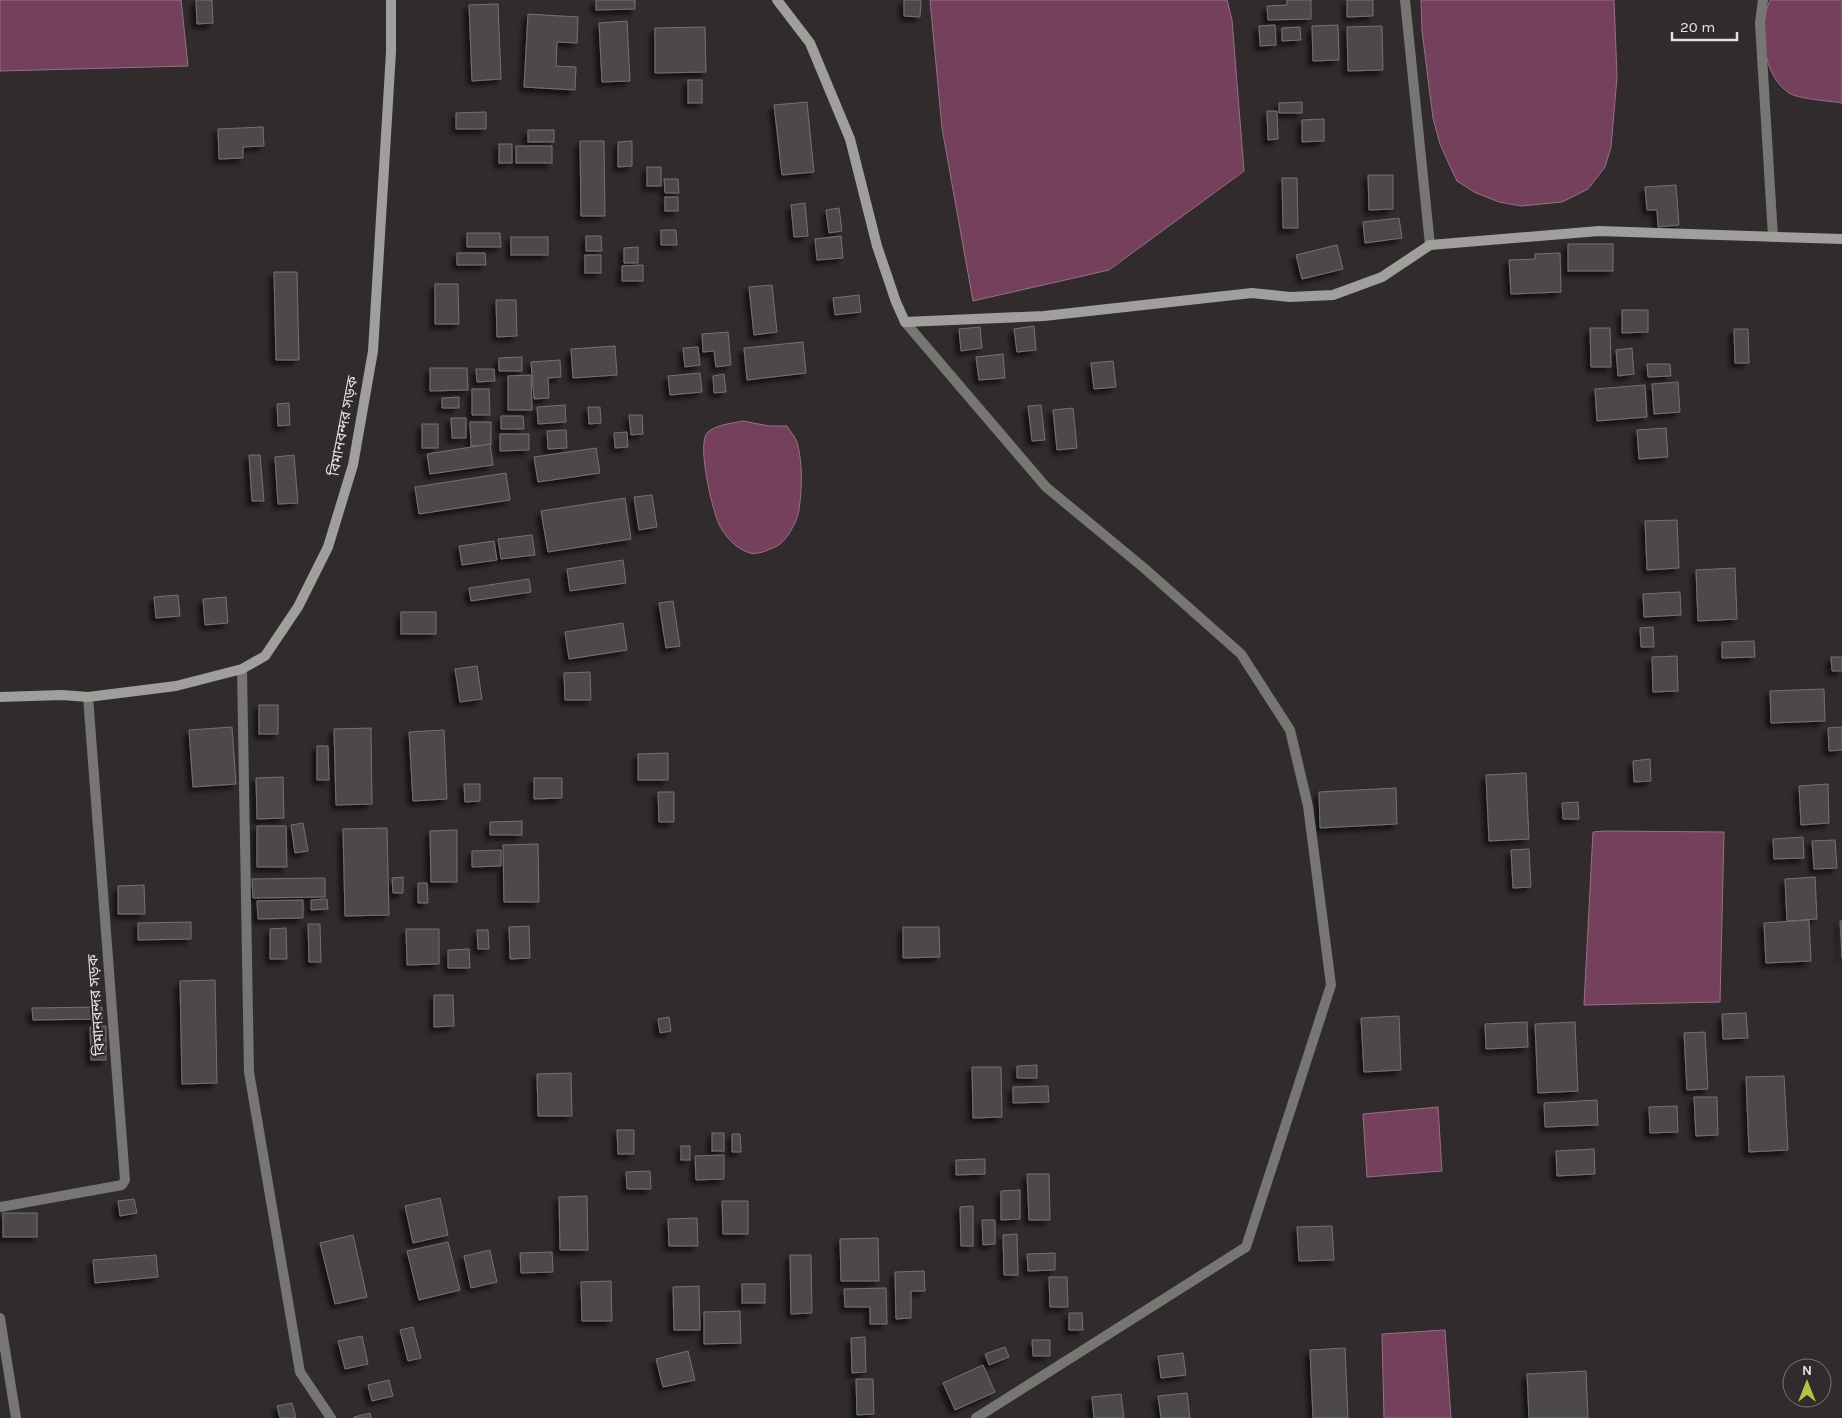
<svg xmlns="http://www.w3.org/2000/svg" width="1842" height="1418" font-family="Karla,'Noto Sans Bengali',sans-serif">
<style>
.water{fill:#75405c;stroke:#977084}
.building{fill:#4e494b;stroke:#767073;filter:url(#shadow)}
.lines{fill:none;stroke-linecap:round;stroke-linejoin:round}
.minor{stroke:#767673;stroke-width:10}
.tertiary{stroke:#767673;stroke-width:10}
.secondary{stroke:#9f9f9b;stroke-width:10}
.labels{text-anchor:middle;stroke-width:4;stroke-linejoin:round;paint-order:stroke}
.street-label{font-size:15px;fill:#e5e1e3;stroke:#312b2e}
</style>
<defs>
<filter id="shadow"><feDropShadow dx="-4.5" dy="4.5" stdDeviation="2.5" flood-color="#0009"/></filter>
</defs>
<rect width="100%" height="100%" fill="#312b2e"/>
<g class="water">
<polygon points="0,0 181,0 188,66 0,71"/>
<polygon points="930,0 1227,0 1232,20 1244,171 1109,270 973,301 942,128"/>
<polygon points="1421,0 1614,0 1617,77 1611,147 1605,167 1588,189 1562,202 1521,206 1499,202 1474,192 1457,181 1449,164 1440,144 1433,118 1422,31"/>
<path d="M 1770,0 L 1842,0 L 1842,103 C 1830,101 1798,99 1789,93 C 1762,75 1758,27 1770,0 Z"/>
<path d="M 743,421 L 769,426 L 787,426 C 790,431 795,437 797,442 C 803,464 802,488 799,510 C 797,522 786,543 775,547 C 768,550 758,555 750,553 C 736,549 724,536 718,522 C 712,507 697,446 707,433 C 714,425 733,423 743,421 Z"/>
<polygon points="1605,831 1724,832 1720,1002 1584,1005 1593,832"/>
<polygon points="1438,1107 1442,1171 1367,1177 1363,1114"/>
<polygon points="1445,1330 1451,1418 1384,1418 1382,1334"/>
</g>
<g class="building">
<polygon points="196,0 212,0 213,23 197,24"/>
<polygon points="596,0 635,0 635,9 596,10"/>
<polygon points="904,0 921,0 920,17 904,16"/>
<polygon points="1287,0 1311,0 1311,19 1268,20 1267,6 1287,5"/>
<polygon points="1347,0 1373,0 1373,16 1347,17"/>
<polygon points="498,4 501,79 472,81 469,5"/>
<polygon points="528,14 578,17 577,43 557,42 556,66 576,67 575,90 524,87"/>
<polygon points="627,21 630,81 602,82 599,23"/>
<polygon points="1275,25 1276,45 1260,46 1259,26"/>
<polygon points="1338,25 1339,60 1313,61 1312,26"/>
<polygon points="1382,26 1383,70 1348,71 1347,27"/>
<polygon points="705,27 706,72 655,73 655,28"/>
<polygon points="1300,27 1301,40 1282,41 1282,28"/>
<rect x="688" y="80" width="14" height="23"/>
<polygon points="807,102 814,172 782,175 774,105"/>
<polygon points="1302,102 1302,113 1279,113 1279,103"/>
<polygon points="1267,111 1277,111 1278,139 1268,140"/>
<polygon points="486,112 486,129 456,129 456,113"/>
<polygon points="1324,119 1324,141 1302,142 1302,120"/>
<polygon points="263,127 264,146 243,147 243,158 219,159 218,129"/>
<rect x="528" y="130" width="26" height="12"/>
<polygon points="580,141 604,141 605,216 581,216"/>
<polygon points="632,141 632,166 618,167 618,142"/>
<rect x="499" y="144" width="13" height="19"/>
<rect x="516" y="146" width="36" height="17"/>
<rect x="647" y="167" width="14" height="19"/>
<polygon points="1368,175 1393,175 1393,209 1369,210"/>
<polygon points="1282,178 1297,178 1298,228 1283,228"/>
<polygon points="664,179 678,179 679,193 665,193"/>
<polygon points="1676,185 1679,225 1658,227 1657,210 1647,210 1645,187"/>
<rect x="665" y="197" width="13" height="14"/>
<polygon points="805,203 808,236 794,237 791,205"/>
<polygon points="839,208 842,231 829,233 826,210"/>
<polygon points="1399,218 1402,238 1365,243 1363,222"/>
<polygon points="661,230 676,230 677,245 661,245"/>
<polygon points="467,233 500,233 501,247 467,247"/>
<polygon points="586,236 601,236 602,251 586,251"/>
<polygon points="841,236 843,258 817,260 815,239"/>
<rect x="511" y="237" width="37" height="18"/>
<rect x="1568" y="244" width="45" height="27"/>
<polygon points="1337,245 1343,269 1302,279 1296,255"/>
<polygon points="638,247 638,263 624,263 624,248"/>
<polygon points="457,253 485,253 486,265 457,265"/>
<polygon points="1560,253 1561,292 1511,294 1509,260 1535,259 1535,254"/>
<rect x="585" y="255" width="16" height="18"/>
<polygon points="643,265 643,281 622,281 622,266"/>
<polygon points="274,272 297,272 299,360 276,360"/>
<polygon points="435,284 458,284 459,324 435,324"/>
<polygon points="772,285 777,332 754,335 749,287"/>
<polygon points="859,295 861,312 835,315 833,298"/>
<polygon points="496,300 516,300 517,336 497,337"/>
<polygon points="1622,310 1648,310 1648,332 1622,333"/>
<polygon points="1034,326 1036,350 1017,352 1014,329"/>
<polygon points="980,327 982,348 961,351 959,329"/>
<polygon points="1590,328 1610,328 1611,367 1591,367"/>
<polygon points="1734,329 1748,329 1749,363 1735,363"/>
<polygon points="728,332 731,365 716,367 714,351 703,352 702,334"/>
<polygon points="803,342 806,373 747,380 744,348"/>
<polygon points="615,346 617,375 573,378 571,349"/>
<polygon points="698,347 700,365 685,367 683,348"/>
<polygon points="1632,348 1634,374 1618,376 1616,350"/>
<polygon points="1003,354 1005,378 979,380 976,357"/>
<polygon points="522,357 522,371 499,371 499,358"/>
<polygon points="560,360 561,377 548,378 549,398 534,399 531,362"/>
<polygon points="1113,361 1116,387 1094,389 1091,363"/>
<polygon points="1647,364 1670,364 1671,376 1648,377"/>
<polygon points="430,368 467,368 468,390 430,391"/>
<polygon points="476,369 494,369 495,381 477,382"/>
<polygon points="700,373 702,392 670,395 668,376"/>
<polygon points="724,374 726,392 714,393 713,376"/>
<polygon points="531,375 532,410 508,410 508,376"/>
<polygon points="1678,382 1680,412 1654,414 1652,384"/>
<polygon points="1645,385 1647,417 1597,421 1595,389"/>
<polygon points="472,389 489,389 490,415 472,415"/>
<polygon points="459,397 459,408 442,408 442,398"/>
<polygon points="289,403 290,425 278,426 277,404"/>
<polygon points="565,405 566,422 538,424 537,407"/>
<polygon points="1041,405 1045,440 1032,441 1028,406"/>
<polygon points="588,407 600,407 601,423 589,424"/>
<polygon points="1073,408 1077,448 1057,450 1053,410"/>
<polygon points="629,415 642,415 643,434 631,435"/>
<polygon points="501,416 523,416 524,429 501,429"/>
<polygon points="451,418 466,418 466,438 452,438"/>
<polygon points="470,422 491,422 491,445 471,446"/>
<rect x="422" y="424" width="16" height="24"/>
<polygon points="1666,428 1668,457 1639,459 1637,430"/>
<polygon points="566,430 567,448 548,449 547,431"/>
<polygon points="627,432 628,447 615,448 614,433"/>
<polygon points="500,434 529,434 529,450 500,451"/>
<polygon points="490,444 493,465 430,474 427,454"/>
<polygon points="596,448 600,473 538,482 534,457"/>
<polygon points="249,455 260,455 264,501 252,501"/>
<polygon points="294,455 298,503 278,504 275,457"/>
<polygon points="506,473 510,500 419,514 415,487"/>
<polygon points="652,495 657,527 639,530 634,497"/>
<polygon points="625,498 631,539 548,552 541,511"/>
<polygon points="1677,520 1679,568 1647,570 1645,521"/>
<polygon points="532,535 535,555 501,559 498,539"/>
<polygon points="494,541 497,560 462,565 459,546"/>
<polygon points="623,560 626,583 570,591 567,569"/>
<polygon points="1735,568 1737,619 1698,621 1696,570"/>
<polygon points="529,579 531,592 471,601 469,588"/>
<polygon points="1680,592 1681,615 1644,617 1643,594"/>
<polygon points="178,595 180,616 156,618 154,597"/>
<polygon points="226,597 228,623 205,625 203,599"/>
<polygon points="673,601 680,646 666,648 659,603"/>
<rect x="401" y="612" width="35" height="22"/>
<polygon points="623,623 627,650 569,659 565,632"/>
<polygon points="1653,627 1654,647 1641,647 1640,628"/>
<polygon points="1754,641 1755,657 1722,658 1722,642"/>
<polygon points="1677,656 1678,691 1653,692 1652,657"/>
<polygon points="1831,657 1842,657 1842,671 1832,671"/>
<polygon points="477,666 482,699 460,702 455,669"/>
<polygon points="590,672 591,700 565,700 564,673"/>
<polygon points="1824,689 1825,721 1771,723 1770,691"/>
<rect x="259" y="705" width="19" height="29"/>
<polygon points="232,727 236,784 193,787 189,730"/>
<polygon points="1842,727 1842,750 1829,751 1828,728"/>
<polygon points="371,728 372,804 336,805 334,729"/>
<polygon points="444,730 447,799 413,801 409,732"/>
<polygon points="317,746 328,746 329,780 317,780"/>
<polygon points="668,753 668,780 638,780 638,754"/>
<polygon points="1650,759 1651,781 1634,782 1633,761"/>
<polygon points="1526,773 1529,839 1489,841 1486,775"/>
<polygon points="283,777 284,818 257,819 256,778"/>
<polygon points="534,778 562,778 562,798 534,799"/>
<polygon points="464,784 480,784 480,801 465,802"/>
<polygon points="1828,784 1829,823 1801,825 1799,786"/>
<polygon points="1396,788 1397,824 1320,828 1319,792"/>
<polygon points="658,792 674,792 674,822 659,822"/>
<polygon points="1578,802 1579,819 1563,819 1562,803"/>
<polygon points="522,821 522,835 490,835 490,822"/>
<polygon points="303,823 308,851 295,853 291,825"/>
<polygon points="257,826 286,826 287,867 257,867"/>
<polygon points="387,828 389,915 345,916 343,829"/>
<polygon points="457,830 457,882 431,882 430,831"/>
<polygon points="1803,837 1804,858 1774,859 1773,839"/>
<polygon points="1835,840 1837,868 1814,869 1812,841"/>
<polygon points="538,844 539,902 504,902 503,845"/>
<polygon points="1529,849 1531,887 1513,888 1511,850"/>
<polygon points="501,850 501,866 472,867 472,851"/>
<polygon points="403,877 403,893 393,893 392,878"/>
<polygon points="1815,877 1817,919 1787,921 1785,879"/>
<polygon points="325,878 325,897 253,898 252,879"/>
<polygon points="418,883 427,883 428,903 418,903"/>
<polygon points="144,885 145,914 118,914 118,886"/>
<polygon points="327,899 328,909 311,910 311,900"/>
<polygon points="303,900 303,918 258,919 257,901"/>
<polygon points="1809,920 1811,961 1766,963 1764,923"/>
<polygon points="1840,921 1842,921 1842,958"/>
<polygon points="191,922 191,939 138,940 138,923"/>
<polygon points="308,924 320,924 321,962 309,962"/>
<polygon points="529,926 530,958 510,959 509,927"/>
<polygon points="903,927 939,927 940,957 903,958"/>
<polygon points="286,928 287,959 270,959 270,929"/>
<polygon points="406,929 439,929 439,964 407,965"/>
<polygon points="477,930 488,930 489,949 478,949"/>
<polygon points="469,949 470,968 448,968 448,950"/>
<polygon points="215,980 217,1083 182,1084 180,981"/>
<polygon points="434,995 453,995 454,1026 434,1027"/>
<polygon points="102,1007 102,1019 33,1020 32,1008"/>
<polygon points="1746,1013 1748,1038 1723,1039 1722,1014"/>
<polygon points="1399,1016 1401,1070 1364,1072 1361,1018"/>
<polygon points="669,1017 671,1031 660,1033 658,1019"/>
<polygon points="1527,1022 1528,1047 1486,1049 1485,1024"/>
<polygon points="1575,1022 1578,1091 1538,1093 1535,1024"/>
<polygon points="106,1026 106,1060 91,1060 90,1027"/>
<polygon points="1705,1032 1708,1089 1687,1090 1684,1033"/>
<polygon points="1037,1065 1037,1078 1017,1078 1017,1066"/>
<polygon points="972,1067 1001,1067 1002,1117 973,1118"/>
<polygon points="571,1073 572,1116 538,1116 537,1074"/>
<polygon points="1784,1076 1788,1150 1749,1152 1746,1077"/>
<polygon points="1048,1086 1049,1102 1013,1103 1013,1087"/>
<polygon points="1694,1097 1717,1097 1718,1135 1696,1136"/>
<polygon points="1597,1100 1598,1125 1545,1127 1544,1103"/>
<polygon points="1677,1106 1678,1132 1650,1133 1649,1107"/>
<polygon points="617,1130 634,1130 634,1154 618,1154"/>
<rect x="712" y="1133" width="12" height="18"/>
<polygon points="732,1134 740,1134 741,1152 732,1152"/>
<rect x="681" y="1146" width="9" height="14"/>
<polygon points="1594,1149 1595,1174 1557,1176 1556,1151"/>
<polygon points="724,1155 724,1179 696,1180 695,1156"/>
<polygon points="985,1159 985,1174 956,1175 956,1160"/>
<polygon points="650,1171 651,1189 627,1189 626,1172"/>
<polygon points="1027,1174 1049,1174 1050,1220 1029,1220"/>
<polygon points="1020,1190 1020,1219 1001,1220 1001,1191"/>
<polygon points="587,1196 588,1250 560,1250 559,1197"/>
<polygon points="440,1198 448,1235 413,1243 405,1206"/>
<polygon points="134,1199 137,1213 120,1216 118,1201"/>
<polygon points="722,1201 748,1201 748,1234 723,1234"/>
<polygon points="973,1206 973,1246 961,1246 960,1207"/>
<rect x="3" y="1213" width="34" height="24"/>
<polygon points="697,1218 698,1246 669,1246 668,1219"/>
<polygon points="982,1220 995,1220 995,1244 983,1245"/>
<polygon points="1332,1226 1334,1260 1299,1261 1297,1227"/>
<polygon points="1017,1234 1018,1275 1004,1275 1003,1235"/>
<polygon points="353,1235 367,1297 335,1304 320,1243"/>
<polygon points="878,1238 879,1281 841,1281 840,1239"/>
<polygon points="448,1242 460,1290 419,1300 407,1251"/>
<polygon points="490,1250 497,1282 471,1288 464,1256"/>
<polygon points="552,1252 553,1272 521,1273 520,1253"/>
<polygon points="1055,1253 1055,1270 1028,1271 1027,1254"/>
<polygon points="156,1255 158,1277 95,1283 93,1260"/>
<polygon points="790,1255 811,1255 812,1313 791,1314"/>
<polygon points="924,1271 925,1291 911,1291 911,1318 896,1319 895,1272"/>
<polygon points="1049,1277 1067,1277 1068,1307 1050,1307"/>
<polygon points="611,1281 612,1321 582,1321 581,1282"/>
<rect x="742" y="1284" width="23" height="19"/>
<polygon points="699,1286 700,1330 674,1330 673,1287"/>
<polygon points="886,1288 887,1324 870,1324 870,1307 845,1307 844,1289"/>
<polygon points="740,1311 741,1343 704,1344 704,1312"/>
<polygon points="1069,1313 1082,1313 1083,1330 1069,1330"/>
<polygon points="413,1327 421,1358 408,1361 400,1330"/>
<polygon points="362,1336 368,1364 345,1369 338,1341"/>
<polygon points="865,1337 866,1372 852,1373 851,1338"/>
<polygon points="1032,1340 1050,1340 1050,1356 1033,1356"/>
<polygon points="1005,1347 1009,1357 989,1365 985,1354"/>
<polygon points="1345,1348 1348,1418 1313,1418 1310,1350"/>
<polygon points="688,1351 695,1380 663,1387 656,1359"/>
<polygon points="1183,1353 1186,1375 1161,1378 1158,1356"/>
<polygon points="983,1365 995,1392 955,1410 943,1383"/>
<polygon points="1586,1371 1588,1418 1529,1418 1527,1374"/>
<polygon points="856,1379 873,1379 874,1414 857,1415"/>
<polygon points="389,1380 393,1396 372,1401 368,1385"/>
<polygon points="1187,1393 1190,1418 1161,1418 1158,1396"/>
<polygon points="1121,1394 1124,1418 1094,1418 1092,1397"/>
<polygon points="292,1403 296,1418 280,1418 277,1406"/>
<polygon points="370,1413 371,1418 354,1418 354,1417"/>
</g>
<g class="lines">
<g class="minor">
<polyline points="1405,0 1430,245"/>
<polyline points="1763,0 1760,23 1773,237"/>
<polyline points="905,322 1046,487 1144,568 1241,654 1290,730 1308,806 1331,985 1246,1247 976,1418"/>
<polyline points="242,669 249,1072 300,1372 331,1418"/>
</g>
<g class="tertiary">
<polyline points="0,1207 122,1185 125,1180 88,697"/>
<polyline points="0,1318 16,1418"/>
</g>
<g class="secondary">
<polyline points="777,0 810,43 850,139 877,246 896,302 905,322 1044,316 1252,293 1290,297 1333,295 1382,277 1430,245 1599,231 1842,239"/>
<polyline points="0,697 62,695 88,697 176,686 242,669 265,656 298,607 328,547 353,465 373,351 391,52 391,0"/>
</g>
</g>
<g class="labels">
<g class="street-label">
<text transform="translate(343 426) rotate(-79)" y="5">বিমানবন্দর সড়ক</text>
<text transform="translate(96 1005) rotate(-94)" y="5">বিমানবন্দর সড়ক</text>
</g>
</g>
<g transform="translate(1807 1383)"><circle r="24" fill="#312b2e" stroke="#797476"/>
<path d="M0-4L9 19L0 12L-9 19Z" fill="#bac045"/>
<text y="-8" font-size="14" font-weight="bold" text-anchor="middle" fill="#e5e1e3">N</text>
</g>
<path d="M1672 32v8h65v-8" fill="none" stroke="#e5e1e3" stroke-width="2.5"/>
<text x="1680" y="32" font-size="15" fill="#e5e1e3" stroke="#312b2e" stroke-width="4" paint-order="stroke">20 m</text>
</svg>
